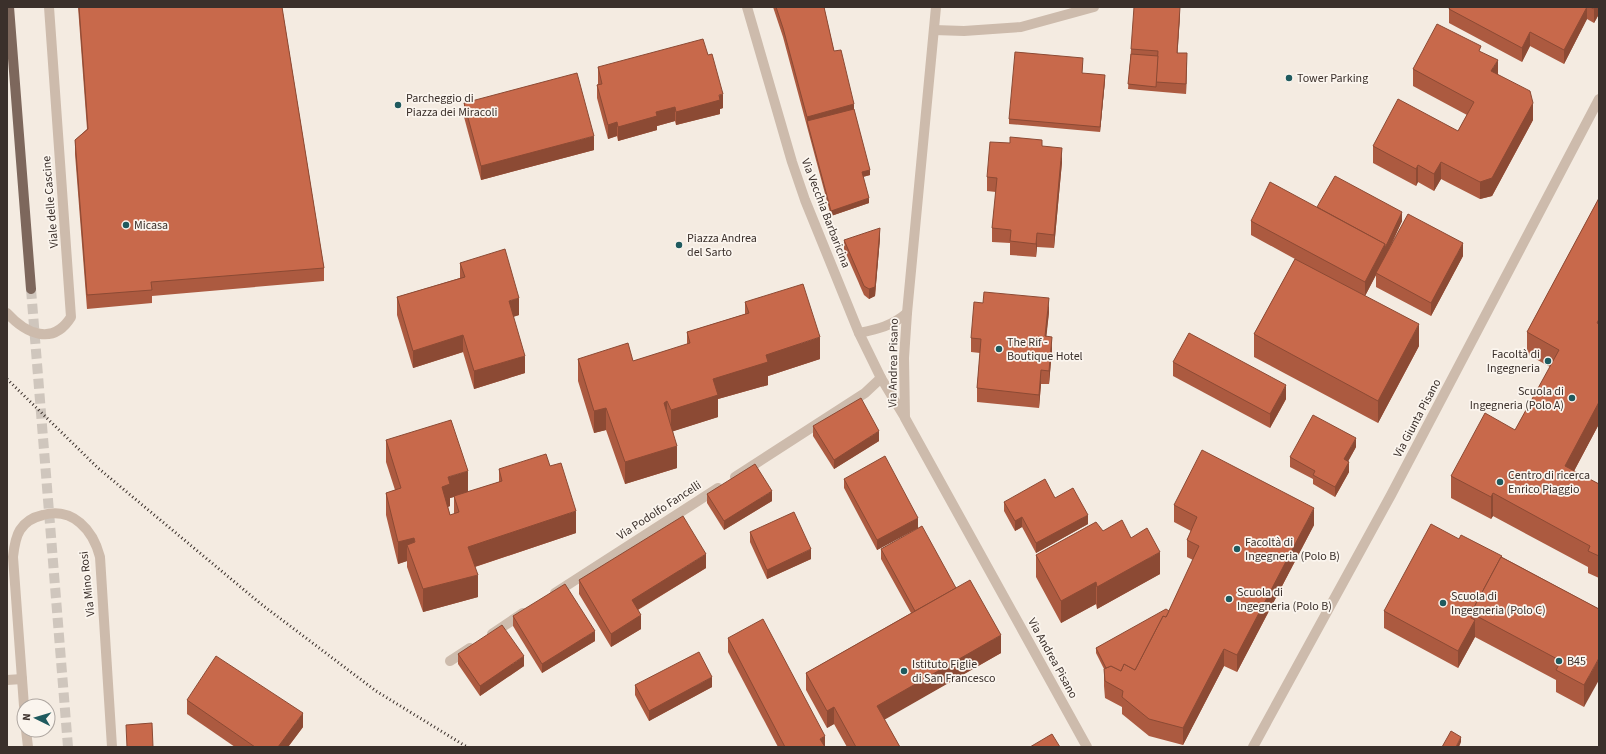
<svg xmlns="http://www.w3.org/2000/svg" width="1606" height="754" font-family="'Source Sans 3',sans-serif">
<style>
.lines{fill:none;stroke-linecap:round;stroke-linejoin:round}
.major-tunnel{stroke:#cfc6bd;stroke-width:10;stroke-dasharray:10 5;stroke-linecap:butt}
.minor{stroke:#cdbbac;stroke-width:10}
.major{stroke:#7d675c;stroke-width:10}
.rail{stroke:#3b302b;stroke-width:3;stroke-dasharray:1 3;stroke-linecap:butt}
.wall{fill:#ac5a40;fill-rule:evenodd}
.shaded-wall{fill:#8c4a34}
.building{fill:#c8694b;stroke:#8c4a34}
.poi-dot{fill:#1f5a5e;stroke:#fbf5ee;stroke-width:1.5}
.labels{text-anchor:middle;stroke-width:3.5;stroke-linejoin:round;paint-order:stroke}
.poi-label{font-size:12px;fill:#3b302b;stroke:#fbf5ee;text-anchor:start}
.street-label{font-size:12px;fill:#3b302b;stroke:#fbf5ee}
</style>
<rect width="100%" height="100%" fill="#f4ebe1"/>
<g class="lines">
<polyline class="major-tunnel" points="31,289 68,747"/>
<g class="minor">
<polyline points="747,7 792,162 805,200 859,333 881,378 904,416"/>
<polyline points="936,7 907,313 904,358 905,418 1087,747"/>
<polyline points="934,30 964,31 1021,27 1094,7"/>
<path d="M 7,313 C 26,334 53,346 71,317 L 49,7"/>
<path d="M 859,333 C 878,329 892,326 907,313"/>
<polyline points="735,477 865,393 881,378"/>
<polyline points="555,593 718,488"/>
<polyline points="492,634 523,613"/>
<polyline points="450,661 470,648"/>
<polyline points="7,680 22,679"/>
<path d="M 24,706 L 13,557 C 14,548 15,538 20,530 C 25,522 34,517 43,515 C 73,507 93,530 100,557 L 112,747"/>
<polyline points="26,730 28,747"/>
<polyline points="1253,747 1391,495 1599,99"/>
</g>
<polyline class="major" points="9,7 31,289"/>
<polyline class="rail" points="7,379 98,468 261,604 376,691 467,747"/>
</g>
<g class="wall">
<polygon points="78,7 282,7 324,268 324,281 152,296 152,303 87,309 75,154 75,140 87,129"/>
<polygon points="773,7 824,7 834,51 854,109 870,175 863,177 869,203 831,216 783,37"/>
<polygon points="1450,7 1599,7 1599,14 1594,23 1587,19 1564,64 1530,46 1522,62 1449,23 1449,9"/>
<polygon points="1180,15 1177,53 1187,63 1186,94 1128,89 1131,49"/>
<polygon points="1481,52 1533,120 1492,196 1480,199 1441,179 1434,191 1418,182 1416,186 1373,163 1373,146 1458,131 1467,115 1413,86 1413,69"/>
<polygon points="1083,63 1082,73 1105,80 1100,132 1009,124 1009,119"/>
<polygon points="598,67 723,108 720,109 720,114 676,125 675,121 657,126 657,130 618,141 617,136 608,139 597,98 597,85 598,84"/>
<polygon points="464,103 594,150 481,180 464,117"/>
<polygon points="1042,146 1062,162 1054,248 1037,247 1036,257 1010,255 1010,243 992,242 992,228 996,192 987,191 987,177"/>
<polygon points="1599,198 1599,424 1574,471 1599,484 1599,578 1588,573 1588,567 1493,516 1491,519 1451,498 1451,476 1515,430 1550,367 1527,354 1527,332"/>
<polygon points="1317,207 1402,221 1390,248 1463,256 1431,316 1376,287 1376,275 1365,296 1419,346 1378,423 1254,357 1254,334 1295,259 1251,235 1251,221"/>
<polygon points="880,238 875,296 869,299 864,295 844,249 844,240"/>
<polygon points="460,263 519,315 513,317 525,373 474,389 463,352 413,368 397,315 397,297 460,278"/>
<polygon points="745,302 820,359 768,376 768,385 718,399 718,417 673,431 677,468 625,484 606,430 594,433 578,381 578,359 633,361 687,345 687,332 745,314"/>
<polygon points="1049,312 1046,336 1052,350 1049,384 1041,384 1039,408 977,402 977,388 980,353 971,352 971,338"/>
<polygon points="1173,362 1286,399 1270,428 1173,376"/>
<polygon points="813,426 879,441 834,469 813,436"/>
<path d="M 386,440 L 468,492 L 499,482 L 499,469 L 550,466 L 576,533 L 475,567 L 478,597 L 423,612 L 407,567 L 407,561 L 398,564 L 386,515 L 386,493 L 395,490 L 386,462 ZM 454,497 L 454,514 L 450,515 L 448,507 L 450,506 L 450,498 Z"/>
<polygon points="1356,447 1348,461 1349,472 1335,497 1313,484 1313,479 1290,467 1290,457"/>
<polygon points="844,479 918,528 877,550 844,488"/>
<polygon points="707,494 772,501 724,530 707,503"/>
<polygon points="1055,498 1088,524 1036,553 1022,527 1015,531 1004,511 1004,502"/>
<polygon points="1174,505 1314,525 1237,672 1224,666 1183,745 1149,736 1122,714 1122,707 1105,698 1104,686 1104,669 1096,653 1096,648 1169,611 1193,560 1187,557 1187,540 1191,531 1174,522"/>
<polygon points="1103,531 1131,538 1160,574 1097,609 1096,604 1061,623 1036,577 1036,555"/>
<polygon points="750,532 811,559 767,579 750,542"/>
<polygon points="1459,539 1502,557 1599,609 1584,707 1556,692 1556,680 1475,637 1458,668 1384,628 1384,611"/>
<polygon points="881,549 956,588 1001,653 884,719 900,747 847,747 834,724 827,728 806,690 806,673 911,613 881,559"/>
<polygon points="706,568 638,610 641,629 611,647 579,594 579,580"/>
<polygon points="513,616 595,641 542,673 513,626"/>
<polygon points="728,638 825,747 778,747 728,652"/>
<polygon points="458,654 524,666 480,696 458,664"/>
<polygon points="635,685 712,687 649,721 635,695"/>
<polygon points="187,700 303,727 288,747 235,747 187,714"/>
</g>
<g class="shaded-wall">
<polygon points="1180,7 1180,15 1177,62 1177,53"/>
<polygon points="1587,7 1587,19 1564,64 1564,50"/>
<polygon points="1596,7 1599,7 1599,14 1594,23 1594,9"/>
<polygon points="1530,32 1530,46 1522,62 1522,48"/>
<polygon points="1187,53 1187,63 1186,94 1186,84"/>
<polygon points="1498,60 1498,77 1491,71"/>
<polygon points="1105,75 1105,80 1100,132 1100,127"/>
<polygon points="723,94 723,108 720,109 720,114 676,125 676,112"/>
<polygon points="1533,103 1533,120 1492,196 1480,199 1480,182"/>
<polygon points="854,104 854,114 807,121 807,117"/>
<polygon points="675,107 675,121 657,126 657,130 618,141 618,127 656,112"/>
<polygon points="617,122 617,136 608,139 608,125"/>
<polygon points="594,136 594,150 481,180 481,166"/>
<polygon points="1062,148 1062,162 1054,248 1054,235"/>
<polygon points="1441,162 1441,179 1434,191 1434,174"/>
<polygon points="1418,165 1418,182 1416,186 1416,169"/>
<polygon points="870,170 870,175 862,177 862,172"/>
<polygon points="869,198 869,203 831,216 831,211"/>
<polygon points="1402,212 1402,221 1385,257 1376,273 1376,275 1365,296 1365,282"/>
<polygon points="880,228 880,238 875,296 869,299 869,289"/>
<polygon points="1037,233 1037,247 1036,257 1036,244"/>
<polygon points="1463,243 1463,256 1431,316 1431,303"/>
<polygon points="519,298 519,315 509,318 509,301"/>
<polygon points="1049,298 1049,312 1045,350 1045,336"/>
<polygon points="1419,324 1419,346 1378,423 1378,401"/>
<polygon points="463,335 463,352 413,368 413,351"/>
<polygon points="820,337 820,359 768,376 768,385 718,399 718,417 671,432 671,410 713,379 766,355"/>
<polygon points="1052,337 1052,350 1049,384 1049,371"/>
<polygon points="525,356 525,373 474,389 474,371"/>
<polygon points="1041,370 1041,384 1039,408 1039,395"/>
<polygon points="1286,385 1286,399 1270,428 1270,414"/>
<polygon points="667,401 667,423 664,403"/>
<polygon points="1599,402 1599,424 1565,488 1565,466"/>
<polygon points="606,408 606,430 594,433 594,411"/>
<polygon points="879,431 879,441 834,469 834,460"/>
<polygon points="1356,438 1356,447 1344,469 1344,459"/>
<polygon points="677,446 677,468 625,484 625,462"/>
<polygon points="1349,462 1349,472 1335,497 1335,487"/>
<polygon points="468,471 468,493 450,498 450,506 442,509 442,487 448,477"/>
<polygon points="772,491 772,501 724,530 724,521"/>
<polygon points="1493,493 1493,516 1491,519 1491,497"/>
<polygon points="1314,508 1314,525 1237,672 1237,655"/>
<polygon points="576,511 576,533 468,569 468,547"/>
<polygon points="1088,515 1088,524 1036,553 1036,543"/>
<polygon points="1022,517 1022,527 1015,531 1015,521"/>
<polygon points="918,518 918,528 877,550 877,540"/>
<polygon points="414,538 414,560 407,545 407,561 398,564 398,542"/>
<polygon points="811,549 811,559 767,579 767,570"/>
<polygon points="1160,552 1160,574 1097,609 1097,587"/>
<polygon points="706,554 706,568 632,613 632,600"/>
<polygon points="478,575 478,597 423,612 423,589"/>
<polygon points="1096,582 1096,604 1061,623 1061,601"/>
<polygon points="641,615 641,629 611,647 611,634"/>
<polygon points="1475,620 1475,637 1458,668 1458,651"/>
<polygon points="595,631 595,641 542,673 542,664"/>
<polygon points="1001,635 1001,653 877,724 877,706"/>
<polygon points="1224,649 1224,666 1183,745 1183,728"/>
<polygon points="524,656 524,666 480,696 480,686"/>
<polygon points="1599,658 1599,680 1584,707 1584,685"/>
<polygon points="712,677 712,687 649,721 649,711"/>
<polygon points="834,707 834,724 827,728 827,711"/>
<polygon points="303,713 303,727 288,747 278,747"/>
<polygon points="825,736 825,747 820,747 820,739"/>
<polygon points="1461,737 1461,742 1459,747 1456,747"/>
</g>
<g class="building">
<polygon points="79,7 282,7 324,268 151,282 152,290 87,295 75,140 88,129"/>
<polygon points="776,7 824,7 834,51 841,50 854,104 807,117 783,28"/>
<polygon points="1134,7 1180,7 1177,53 1187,53 1186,84 1156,82 1158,51 1131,49"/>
<polygon points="1450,7 1587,7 1564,50 1530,32 1522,48 1449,9"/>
<polygon points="1590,7 1596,7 1594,9"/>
<polygon points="1437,24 1481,46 1479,51 1498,60 1491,71 1530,91 1533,103 1492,178 1480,182 1441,162 1434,174 1418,165 1416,169 1373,146 1398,99 1458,131 1474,102 1413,69"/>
<polygon points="703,39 708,55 712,54 723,94 719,95 720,100 676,112 675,107 656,112 657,116 618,127 617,122 608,125 597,85 602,84 598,67"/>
<polygon points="1015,52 1083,58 1082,73 1105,75 1100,127 1009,119"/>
<polygon points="1131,54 1158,56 1156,87 1128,84"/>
<polygon points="577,73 594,136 481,166 464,103"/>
<polygon points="854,109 870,170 862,172 869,198 831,211 807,121"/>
<polygon points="1010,137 1042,140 1042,146 1062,148 1054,235 1037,233 1036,244 1010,241 1011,230 992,228 997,178 987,177 990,142 1010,143"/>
<polygon points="1335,176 1402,212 1385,248 1385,244 1317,207"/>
<polygon points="1270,182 1385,244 1365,282 1251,221"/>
<polygon points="1599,198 1599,319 1597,323 1599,324 1599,402 1565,466 1599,484 1599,556 1588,551 1590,546 1493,493 1491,497 1451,476 1485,413 1515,430 1559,350 1527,332"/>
<polygon points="1408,214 1463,243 1431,303 1376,273"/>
<polygon points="880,228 875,287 869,289 864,286 844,240"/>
<polygon points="505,249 519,298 509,301 525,356 474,371 463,335 413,351 397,297 465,277 460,263"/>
<polygon points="1295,259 1419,324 1378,401 1254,334"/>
<polygon points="803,284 820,337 766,355 768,362 713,379 718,395 671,410 667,401 664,403 677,446 625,462 606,408 594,411 578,359 628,343 633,361 690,343 687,332 749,313 745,302"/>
<polygon points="984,292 1049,298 1045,336 1052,337 1049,371 1041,370 1039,395 977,388 981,339 971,338 974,302 983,303"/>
<polygon points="1189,333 1286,385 1270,414 1173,362"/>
<polygon points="861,398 879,431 834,460 813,426"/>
<polygon points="1313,415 1356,438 1344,459 1349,462 1335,487 1313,475 1315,471 1290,457"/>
<polygon points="451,420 468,471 448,477 450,484 442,487 450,515 459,512 454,496 502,481 499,469 546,454 550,466 561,463 576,511 468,547 478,575 423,589 407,545 415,542 414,538 398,542 386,493 401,488 386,440"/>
<polygon points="1202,450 1314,508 1237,655 1224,649 1183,728 1149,719 1122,697 1123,691 1105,681 1104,669 1111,666 1121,671 1124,664 1135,670 1163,616 1166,617 1199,546 1187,540 1197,517 1174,505"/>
<polygon points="885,456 918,518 877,540 844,479"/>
<polygon points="755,464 772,491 724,521 707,494"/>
<polygon points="1045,479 1055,498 1073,488 1088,515 1036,543 1022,517 1015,521 1004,502"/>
<polygon points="794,512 811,549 767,570 750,532"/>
<polygon points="683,516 706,554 632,600 641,615 611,634 579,580"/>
<polygon points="1122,520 1131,538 1147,528 1160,552 1097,587 1096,582 1061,601 1036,555 1096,522 1103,531"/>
<polygon points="1431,524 1459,539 1461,535 1502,556 1501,557 1471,613 1471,618 1475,620 1458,651 1384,611"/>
<polygon points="922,526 956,588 915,611 881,549"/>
<polygon points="1501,557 1599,609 1599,658 1584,685 1556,670 1561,661 1471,613"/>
<polygon points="970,580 1001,635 877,706 900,747 856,747 834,707 827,711 806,673"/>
<polygon points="565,584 595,631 542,664 513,616"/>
<polygon points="1166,609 1169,611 1166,617 1163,616 1135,670 1124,664 1121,671 1111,666 1106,668 1096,648"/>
<polygon points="763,619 825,736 820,739 825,747 785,747 728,638"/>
<polygon points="502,625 524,656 480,686 458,654"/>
<polygon points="699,652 712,677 649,711 635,685"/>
<polygon points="216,656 303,713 278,747 255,747 187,700"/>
<polygon points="152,723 153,747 127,747 126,725"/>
<polygon points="1451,731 1461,737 1456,747 1442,747"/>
<polygon points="1052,734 1060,747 1030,747"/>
</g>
<g class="poi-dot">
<circle cx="1289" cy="78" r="4"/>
<circle cx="398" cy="105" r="4"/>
<circle cx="126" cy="225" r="4"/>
<circle cx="679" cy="245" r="4"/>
<circle cx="999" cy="349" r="4"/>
<circle cx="1548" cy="361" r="4"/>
<circle cx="1572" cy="398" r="4"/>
<circle cx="1500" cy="482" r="4"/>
<circle cx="1237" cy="549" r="4"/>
<circle cx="1229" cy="599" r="4"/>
<circle cx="1443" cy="603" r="4"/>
<circle cx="1559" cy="661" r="4"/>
<circle cx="904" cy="671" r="4"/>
</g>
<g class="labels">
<g class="poi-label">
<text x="1297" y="82">Tower Parking</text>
<text x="406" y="102">Parcheggio di<tspan x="406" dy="14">Piazza dei Miracoli</tspan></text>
<text x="134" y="229">Micasa</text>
<text x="687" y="242">Piazza Andrea<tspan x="687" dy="14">del Sarto</tspan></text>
<text x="1007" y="346">The Rif -<tspan x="1007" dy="14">Boutique Hotel</tspan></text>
<text x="1540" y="358" text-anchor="end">Facoltà di<tspan x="1540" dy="14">Ingegneria</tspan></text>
<text x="1564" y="395" text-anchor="end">Scuola di<tspan x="1564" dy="14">Ingegneria (Polo A)</tspan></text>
<text x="1508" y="479">Centro di ricerca<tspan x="1508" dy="14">Enrico Piaggio</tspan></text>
<text x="1245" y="546">Facoltà di<tspan x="1245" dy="14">Ingegneria (Polo B)</tspan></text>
<text x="1237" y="596">Scuola di<tspan x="1237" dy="14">Ingegneria (Polo B)</tspan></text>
<text x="1451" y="600">Scuola di<tspan x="1451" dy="14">Ingegneria (Polo C)</tspan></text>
<text x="1567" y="665">B45</text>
<text x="912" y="668">Istituto Figlie<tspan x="912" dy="14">di San Francesco</tspan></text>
</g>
<g class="street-label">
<text transform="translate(50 202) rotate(-95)" y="4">Viale delle Cascine</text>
<text transform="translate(826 213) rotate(69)" y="4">Via Vecchia Barbaricina</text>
<text transform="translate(893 363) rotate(-89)" y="4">Via Andrea Pisano</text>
<text transform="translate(1417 418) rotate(-62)" y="4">Via Giunta Pisano</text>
<text transform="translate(659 510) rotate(-33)" y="4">Via Podolfo Fancelli</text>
<text transform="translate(87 584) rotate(-96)" y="4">Via Mino Rosi</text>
<text transform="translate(1053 658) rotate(61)" y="4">Via Andrea Pisano</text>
</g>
</g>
<rect width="1606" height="754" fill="none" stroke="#3b302b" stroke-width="16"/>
<g transform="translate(36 718) rotate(275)"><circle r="19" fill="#fbf5ee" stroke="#aea6a0"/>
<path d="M0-3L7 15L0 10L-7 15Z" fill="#1f5a5e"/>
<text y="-6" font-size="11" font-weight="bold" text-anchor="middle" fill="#3b302b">N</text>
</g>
</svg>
